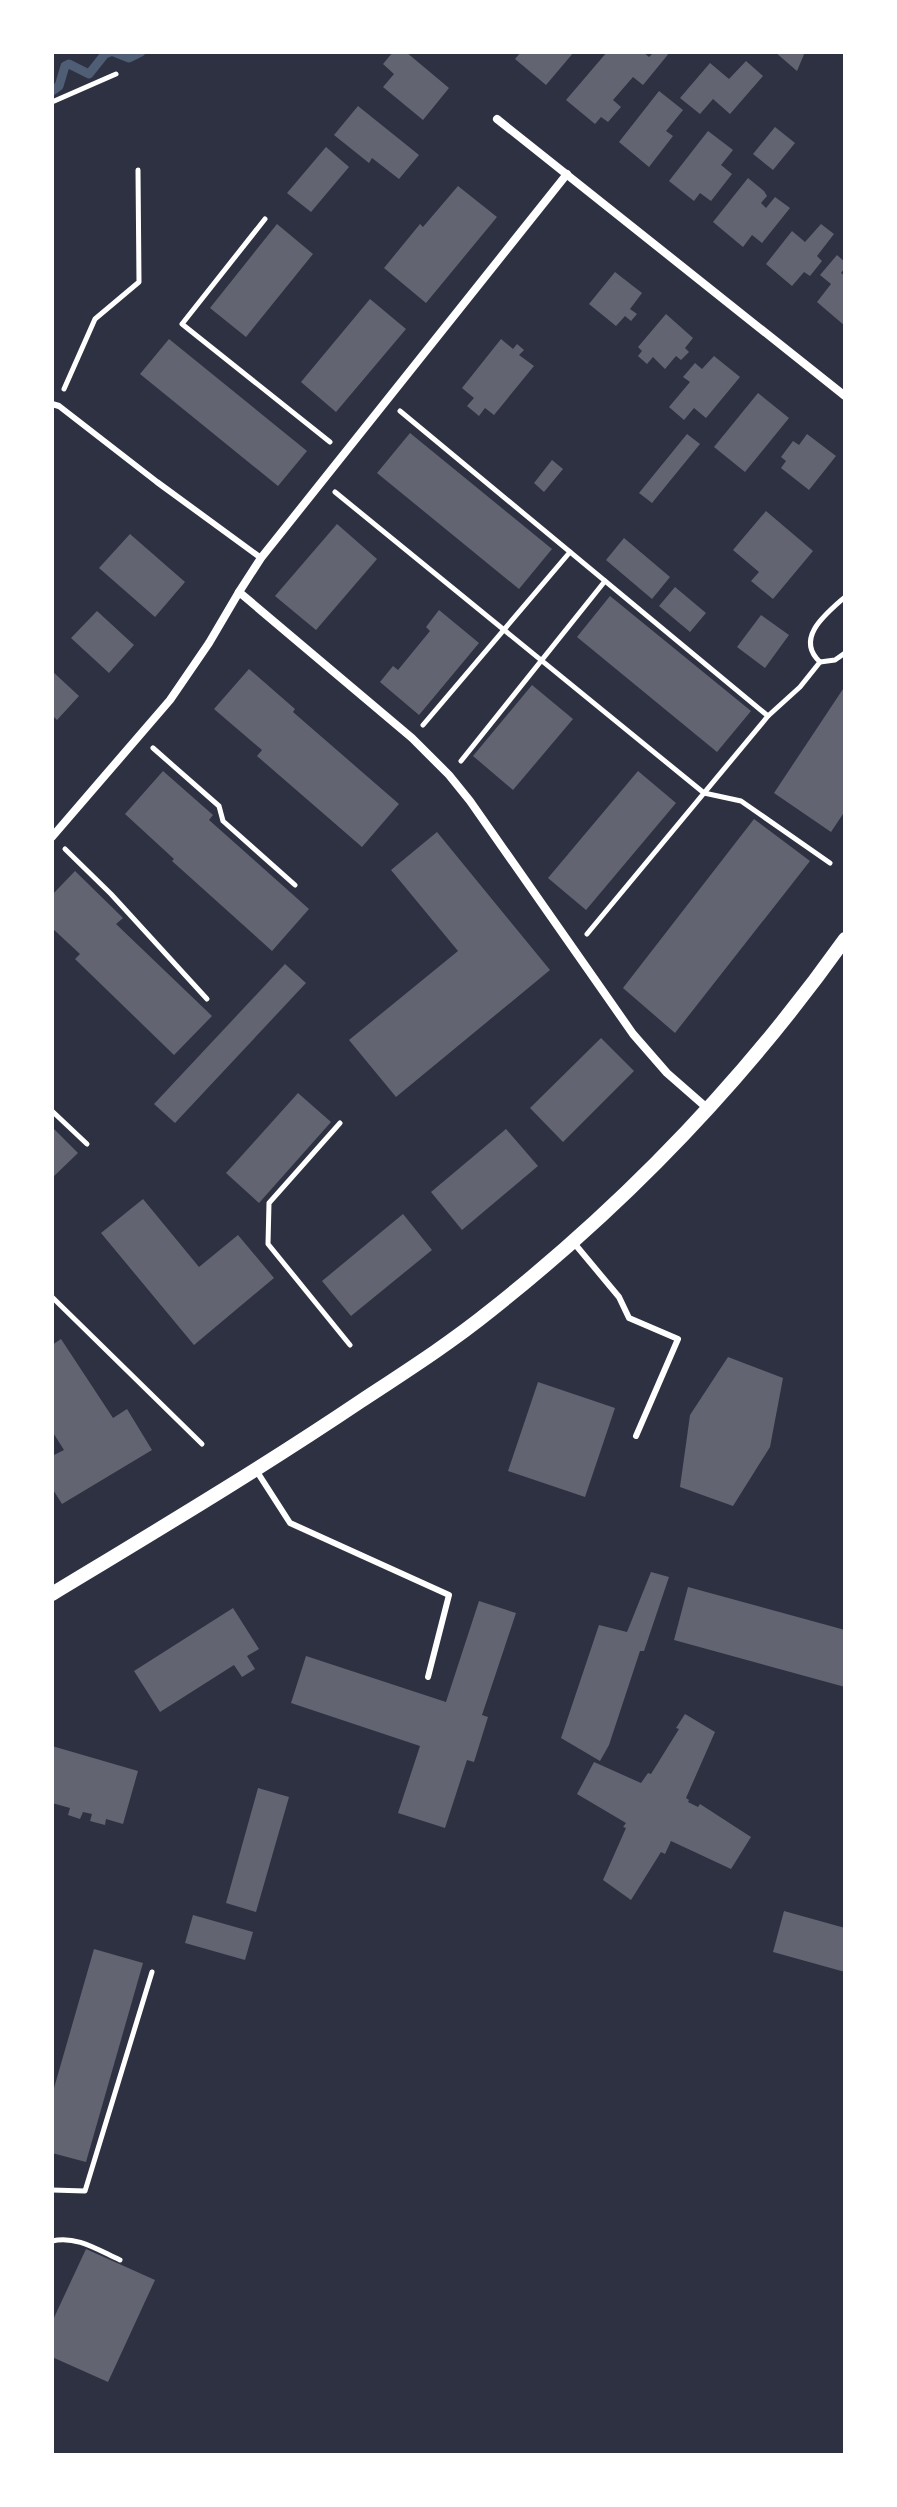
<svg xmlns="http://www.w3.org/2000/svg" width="897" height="2507" font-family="Georgia,serif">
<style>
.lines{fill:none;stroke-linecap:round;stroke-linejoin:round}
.stream{stroke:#4f5d75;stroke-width:9}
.building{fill:#626471}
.path{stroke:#fff;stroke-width:5}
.service{stroke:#fff;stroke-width:6}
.minor{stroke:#fff;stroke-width:8}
.tertiary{stroke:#fff;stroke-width:14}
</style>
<rect width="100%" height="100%" fill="#2d3142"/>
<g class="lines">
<g class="stream">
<polyline points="114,52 129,58 141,52"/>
<polyline points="52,91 59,86 65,66 69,64 89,74 105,54 110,52"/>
</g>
</g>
<g class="building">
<polygon points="393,52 406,52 449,88 423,120 383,87 394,74 383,64"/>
<polygon points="521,52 574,52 546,85 515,59"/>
<polygon points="607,52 643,52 649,57 654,52 670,52 643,85 633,77 613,100 621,107 608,122 601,117 595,124 566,100"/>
<polygon points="775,52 805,52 797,71"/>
<polygon points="746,61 763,76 730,114 713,99 700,114 680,98 710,63 729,79"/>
<polygon points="659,91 683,110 666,131 673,136 649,167 619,142"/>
<polygon points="358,106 419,155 399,179 372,158 369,163 334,135"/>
<polygon points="775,127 795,143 773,170 753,154"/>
<polygon points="708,131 733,150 721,165 732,174 711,201 700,193 694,201 669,181"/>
<polygon points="326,147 349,167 311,212 287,193"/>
<polygon points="748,178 764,191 767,196 761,203 766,208 775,197 790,208 762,243 752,235 743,247 713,222"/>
<polygon points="458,186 497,217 426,303 384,268 420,224 423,227"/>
<polygon points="277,224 313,254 246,337 210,308"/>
<polygon points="821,224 834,234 817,256 822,261 810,276 804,272 792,286 766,264 792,231 805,242"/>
<polygon points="837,255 845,262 845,268 841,273 845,276 845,326 817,302 831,284 820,275"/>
<polygon points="615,272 642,293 630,309 637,314 631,321 625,316 616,326 589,304"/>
<polygon points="370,299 406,329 336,412 301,382"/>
<polygon points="666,314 693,338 685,348 689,352 681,360 676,356 665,369 653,357 647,364 638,356 642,351 638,347"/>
<polygon points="169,339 307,451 278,486 140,374"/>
<polygon points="501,339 513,349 517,344 524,350 519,355 534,366 494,415 485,408 479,416 467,406 474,398 462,388"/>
<polygon points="714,356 740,377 706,418 694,408 684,420 669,407 690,382 683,377 695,363 702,369"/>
<polygon points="758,393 789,418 745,472 714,447"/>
<polygon points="410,433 552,549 519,589 377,473"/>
<polygon points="687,434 700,444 652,503 639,493"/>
<polygon points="807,434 836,456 809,490 781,468 786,461 781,457 793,441 799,445"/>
<polygon points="552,460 563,469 544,492 534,483"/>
<polygon points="766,511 813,551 773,599 751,581 759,572 733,550"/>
<polygon points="337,524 377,559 316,630 275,596"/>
<polygon points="130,534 185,582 155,617 99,568"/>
<polygon points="624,538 670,577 652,599 606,560"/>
<polygon points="675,587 706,613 690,632 659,606"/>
<polygon points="610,596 751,711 717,752 577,637"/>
<polygon points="439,610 479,643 419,715 380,682 393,666 398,670 430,631 426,627"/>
<polygon points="97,611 134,645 109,673 71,638"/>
<polygon points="761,615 789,635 765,668 737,647"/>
<polygon points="249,669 295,709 293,712 399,804 362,847 257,756 262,750 214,709"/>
<polygon points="52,671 79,696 57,720 52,715"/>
<polygon points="532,685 573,719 513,790 473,756"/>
<polygon points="845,686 845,811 831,832 774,793"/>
<polygon points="163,771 213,815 209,820 309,909 272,951 172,861 174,859 125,814"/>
<polygon points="638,771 676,803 586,910 548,878"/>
<polygon points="754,819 810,861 675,1033 623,988"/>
<polygon points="437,832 550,970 396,1097 349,1040 458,951 391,870"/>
<polygon points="75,871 123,918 116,924 212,1016 174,1055 75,959 80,954 52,928 52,895"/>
<polygon points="285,964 306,983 175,1123 154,1104"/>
<polygon points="601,1038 634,1071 563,1142 530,1108"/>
<polygon points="298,1093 331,1122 259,1203 226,1173"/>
<polygon points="52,1127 78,1153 52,1178"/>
<polygon points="506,1129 538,1166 462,1230 431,1192"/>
<polygon points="143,1199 199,1267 238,1235 274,1278 194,1345 101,1233"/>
<polygon points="403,1214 432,1250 351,1316 322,1281"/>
<polygon points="61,1339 113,1418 127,1409 152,1450 62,1504 52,1488 52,1456 64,1450 52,1431 52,1345"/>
<polygon points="728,1357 783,1378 770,1447 733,1506 680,1487 690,1415"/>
<polygon points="538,1382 615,1408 585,1497 508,1471"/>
<polygon points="651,1572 669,1577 644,1651 640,1651 609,1745 600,1761 561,1738 599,1625 627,1632"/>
<polygon points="688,1587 845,1630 845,1687 674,1640"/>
<polygon points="479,1601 516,1613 482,1715 488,1717 474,1762 467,1760 445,1828 398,1813 420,1746 291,1703 306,1656 446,1702"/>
<polygon points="233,1608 259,1649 247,1656 255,1669 242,1677 234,1665 160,1712 134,1671"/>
<polygon points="685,1714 715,1732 686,1798 689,1800 688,1802 698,1807 700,1804 751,1837 731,1869 671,1841 665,1854 661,1852 631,1900 603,1880 626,1828 623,1827 626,1823 577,1794 594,1762 641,1783 648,1773 651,1774 679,1729 676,1728"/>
<polygon points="52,1746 138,1771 123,1824 106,1819 105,1825 90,1821 92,1814 83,1812 80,1819 68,1815 70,1808 52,1803"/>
<polygon points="258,1788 289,1797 256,1912 226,1903"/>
<polygon points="784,1911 845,1928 845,1972 773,1952"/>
<polygon points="193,1915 253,1932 245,1960 185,1943"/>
<polygon points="94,1949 143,1963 86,2162 52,2153 52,2095"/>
<polygon points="86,2249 155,2280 108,2382 52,2357 52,2322"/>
</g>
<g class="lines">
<g class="path">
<polyline points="52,102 116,74"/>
<polyline points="265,219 182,324 330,442"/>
<polyline points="64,389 95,319 139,282 138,170"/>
<polyline points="400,411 768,716 587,934"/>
<polyline points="335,492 704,793 741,801 830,863"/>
<path d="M 845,597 C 827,613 794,638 820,662 L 835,660 L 845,653"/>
<polyline points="768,716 800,687 820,662"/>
<polyline points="423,725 570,552"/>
<polyline points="153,748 219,806 223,821 295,885"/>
<polyline points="461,761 605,581"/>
<polyline points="65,849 111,894 207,999"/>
<polyline points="52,1111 87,1144"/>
<polyline points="340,1123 269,1203 268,1244 350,1345"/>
<polyline points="52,1297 202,1444"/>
<polyline points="52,2190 85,2191 152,1972"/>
<path d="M 52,2241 C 76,2235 98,2250 120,2260"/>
</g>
<g class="service">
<polyline points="52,404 59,406 157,482 261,558"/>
<polyline points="574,1243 619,1297 629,1318 678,1339 636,1436"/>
<polyline points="256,1470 290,1523 449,1595 428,1677"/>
</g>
<g class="minor">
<polyline points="497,119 845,396"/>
<polyline points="239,592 412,738 449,775 470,801 633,1034 667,1073 707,1108"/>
<polyline points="52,837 170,700 209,643 239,592 261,558 567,174"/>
</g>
<path class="tertiary" d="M 52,1594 C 156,1531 260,1469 361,1401 C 405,1372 449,1344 490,1311 C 624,1205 746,1078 845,939"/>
</g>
<rect width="897" height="2507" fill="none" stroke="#ffffff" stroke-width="108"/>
</svg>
